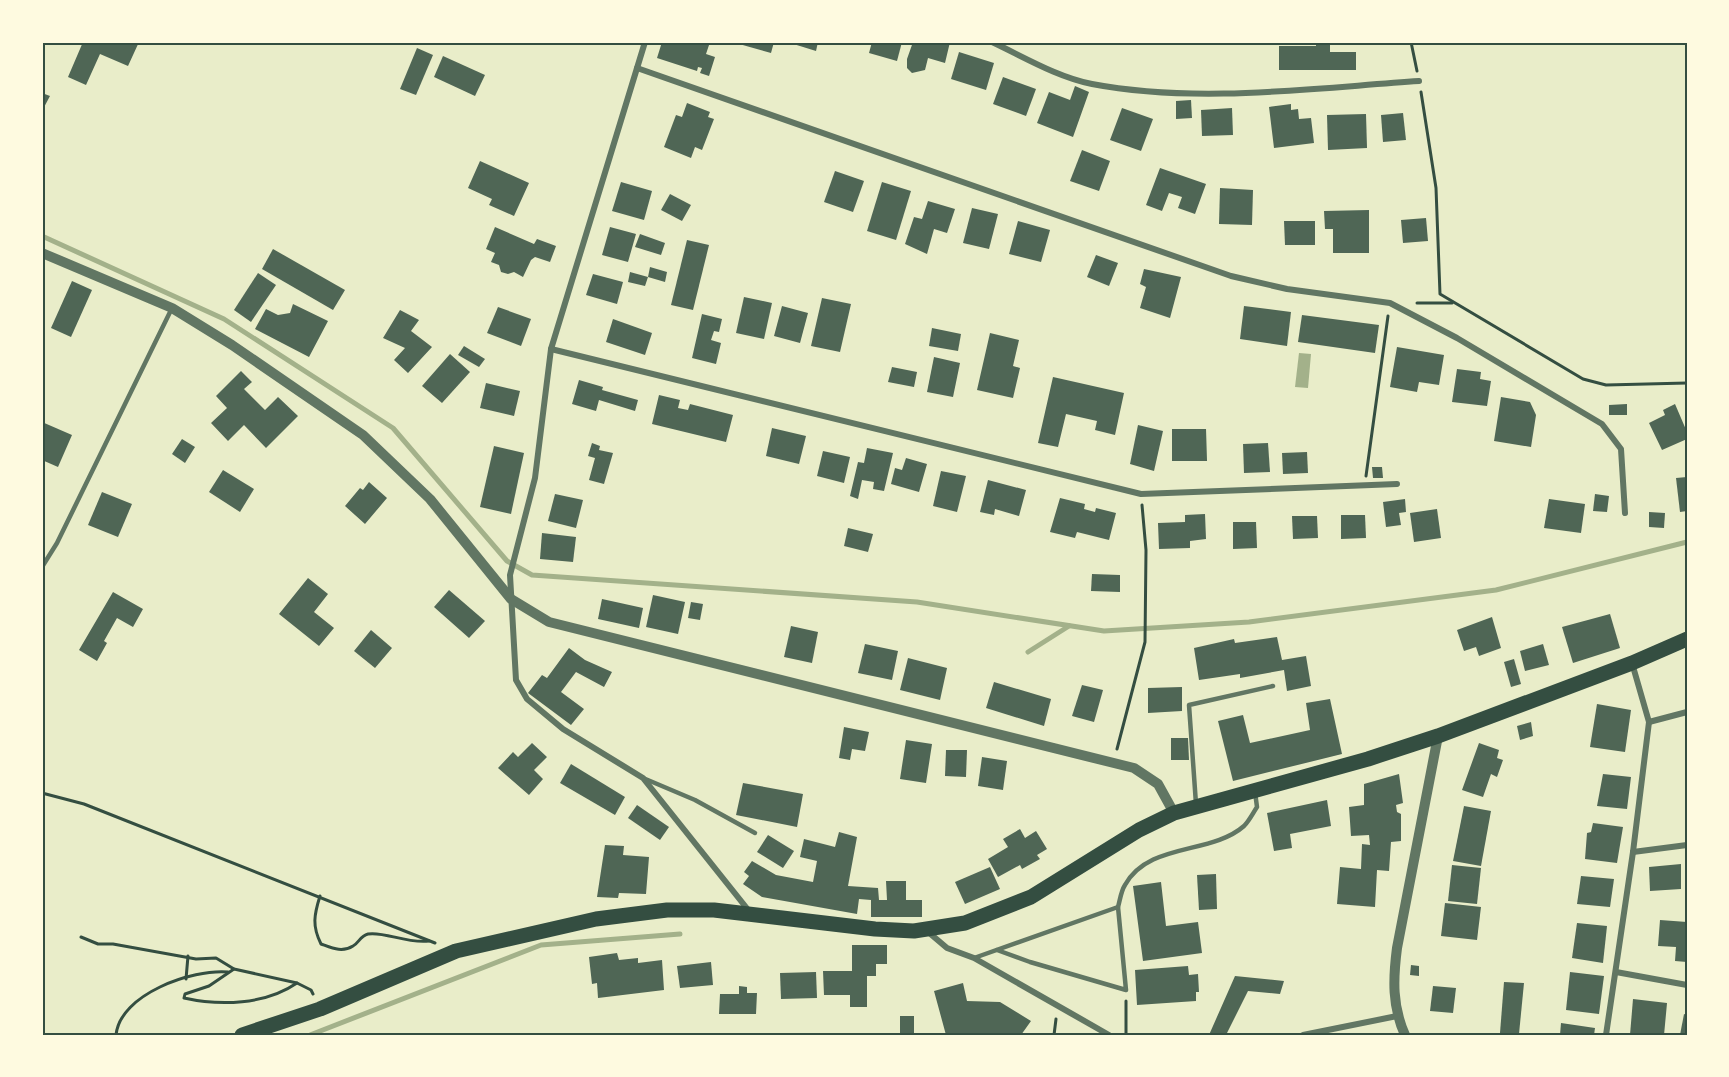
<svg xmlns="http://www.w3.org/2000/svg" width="1729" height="1077" font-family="'Noto Sans',sans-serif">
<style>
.water{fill:#a3b18a}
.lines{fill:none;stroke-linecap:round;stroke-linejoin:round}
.stream{stroke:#a3b18a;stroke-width:5}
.building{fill:#4f6655}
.path{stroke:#344e41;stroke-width:3}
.service{stroke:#617663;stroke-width:4.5}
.minor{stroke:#617663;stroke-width:6}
.tertiary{stroke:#617663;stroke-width:10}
.primary{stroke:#344e41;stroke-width:15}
.neatline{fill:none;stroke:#344e41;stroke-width:2}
</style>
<rect width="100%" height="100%" fill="#e9edc9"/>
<polygon class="water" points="1299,353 1311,354 1308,388 1295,387"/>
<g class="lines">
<g class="stream">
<polyline points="42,236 224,319 393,428 507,561 532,575 917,602 1104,631 1249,622 1496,590 1687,542"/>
<polyline points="1028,652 1069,626"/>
<polyline points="310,1035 541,945 680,934"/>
</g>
</g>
<g class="building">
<polygon points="83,42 139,42 128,66 100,54 86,85 68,77"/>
<polygon points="662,42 710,42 706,54 715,57 709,76 700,73 702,68 698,67 697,71 657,58"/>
<polygon points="732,42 774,42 771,53"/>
<polygon points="787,42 818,42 816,51"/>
<polygon points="872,42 902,42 897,61 869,53"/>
<polygon points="913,42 950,42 945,63 928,58 925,70 912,73 907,68 907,59"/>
<polygon points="1316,42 1330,42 1330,52 1356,52 1356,70 1279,70 1279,46 1316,46"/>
<polygon points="417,48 433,55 416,95 400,89"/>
<polygon points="959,52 994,63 986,90 951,79"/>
<polygon points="443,56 485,75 475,96 434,77"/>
<polygon points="1003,77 1036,89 1026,116 993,104"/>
<polygon points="1075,86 1089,92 1073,137 1037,123 1049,92 1070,100"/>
<polygon points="42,93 50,96 42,111"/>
<polygon points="1191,100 1192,118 1176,119 1176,101"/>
<polygon points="687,103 710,112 708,117 714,119 702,150 695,147 691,158 664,147 676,115 682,117"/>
<polygon points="1291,104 1291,110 1298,109 1299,119 1311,118 1314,143 1274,148 1269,107"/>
<polygon points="1122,108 1153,119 1141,151 1110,140"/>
<polygon points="1232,108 1233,135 1202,136 1201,110"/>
<polygon points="1403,113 1406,140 1383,142 1381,115"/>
<polygon points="1366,114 1367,148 1328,150 1327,115"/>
<polygon points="1082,150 1110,161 1099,191 1070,181"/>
<polygon points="480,161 529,183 514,216 489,205 492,199 468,188"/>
<polygon points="1160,168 1206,184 1195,214 1178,208 1182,197 1169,193 1162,211 1146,205"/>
<polygon points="835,171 864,181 853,212 824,202"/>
<polygon points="621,182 652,191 644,220 612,211"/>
<polygon points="882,182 911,191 896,240 867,231"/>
<polygon points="1220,188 1253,190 1252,225 1219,224"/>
<polygon points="670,194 691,205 682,221 661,210"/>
<polygon points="928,201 955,209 947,233 934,229 927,254 905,244 914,217 922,219"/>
<polygon points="972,208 998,214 989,249 963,243"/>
<polygon points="1369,210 1369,253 1333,253 1333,229 1325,229 1324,211"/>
<polygon points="1426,218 1428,241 1403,243 1401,220"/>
<polygon points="1018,221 1050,230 1041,262 1009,254"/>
<polygon points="1284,221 1315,221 1315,245 1285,245"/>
<polygon points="495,227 534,244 537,239 556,246 550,262 535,257 531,260 523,277 514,272 508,274 501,272 499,265 491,262 495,253 486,249"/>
<polygon points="610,227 636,234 628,262 602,255"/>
<polygon points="640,234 665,243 661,255 635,247"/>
<polygon points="687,240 709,245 693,310 671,305"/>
<polygon points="273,249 345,290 333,310 262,269"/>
<polygon points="1096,255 1118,263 1109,286 1087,277"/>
<polygon points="650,267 667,272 665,282 648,277 645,286 628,282 630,272 648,277"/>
<polygon points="1144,269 1181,277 1170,318 1140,308 1146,287 1140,284"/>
<polygon points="258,273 276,285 251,322 234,310"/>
<polygon points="593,274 623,282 617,304 586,295"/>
<polygon points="72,281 92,290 71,337 51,328"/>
<polygon points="744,297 772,303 764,339 736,333"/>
<polygon points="822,298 851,304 840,352 811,346"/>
<polygon points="293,304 328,321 309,357 255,329 266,309 278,315 290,313"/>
<polygon points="782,306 808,313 800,343 774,336"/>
<polygon points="1244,306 1291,312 1287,346 1240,339"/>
<polygon points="498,307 531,319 521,346 487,333"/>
<polygon points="400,310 419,320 411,331 432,347 408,373 394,360 405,348 383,338"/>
<polygon points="702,314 722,319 719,332 714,331 711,340 721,343 716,364 692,358"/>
<polygon points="1302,315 1379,325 1375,353 1298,342"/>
<polygon points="613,319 652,333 645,355 606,342"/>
<polygon points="932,328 961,334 958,351 929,346"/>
<polygon points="990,333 1019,340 1013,366 1020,368 1013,398 977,390"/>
<polygon points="464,346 485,359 479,367 458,355"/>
<polygon points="1397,347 1444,355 1439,385 1419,382 1417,392 1390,387"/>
<polygon points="450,354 470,372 442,403 422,386"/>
<polygon points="934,357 960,363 953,397 927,392"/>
<polygon points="892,367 917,372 914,387 888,382"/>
<polygon points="1457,369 1481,372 1480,379 1491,381 1487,406 1452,402"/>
<polygon points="241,371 252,382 244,389 265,410 278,397 298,416 266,448 244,425 228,441 211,423 227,408 216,396"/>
<polygon points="1053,377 1124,393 1115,435 1095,430 1097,421 1066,414 1058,447 1038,443"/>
<polygon points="579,380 603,387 602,390 638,400 635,411 599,400 596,411 572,404"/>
<polygon points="486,383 520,391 514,416 480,408"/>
<polygon points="659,395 680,400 678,408 688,410 690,404 733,415 726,442 652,424"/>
<polygon points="1501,397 1530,402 1536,415 1531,447 1494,441"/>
<polygon points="1627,404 1627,415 1609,415 1609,405"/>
<polygon points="1675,404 1687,432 1687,439 1662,450 1649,423 1665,415 1663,410"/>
<polygon points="42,422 72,435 58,467 42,460"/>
<polygon points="1138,425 1163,431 1154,471 1130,464"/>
<polygon points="772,428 806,436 799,464 766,456"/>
<polygon points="1172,429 1206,429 1207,461 1172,461"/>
<polygon points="182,439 195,447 185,463 172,454"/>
<polygon points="592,443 600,446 599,450 613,453 604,484 589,480 595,458 588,456"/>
<polygon points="1268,443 1270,472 1244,473 1243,444"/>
<polygon points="494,446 524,453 511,514 480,507"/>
<polygon points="867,448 893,453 884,491 873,489 874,482 862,480 858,499 850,496 858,462 864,463"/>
<polygon points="823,451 850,457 844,483 817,476"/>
<polygon points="1307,452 1308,473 1283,474 1282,453"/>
<polygon points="906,458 927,464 919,492 891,484 895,468 902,470"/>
<polygon points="1372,467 1382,467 1383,478 1373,478"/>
<polygon points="223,470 254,489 240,512 209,492"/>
<polygon points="941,471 966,476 957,512 933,506"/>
<polygon points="1687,477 1687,511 1680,512 1676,478"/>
<polygon points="988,480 1026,490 1019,516 995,509 994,515 980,512"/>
<polygon points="369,482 387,498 365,524 345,506 360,488 363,490"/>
<polygon points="102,492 132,504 118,537 88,525"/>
<polygon points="555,494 583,500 576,528 548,521"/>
<polygon points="1595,494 1609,496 1607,512 1593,511"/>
<polygon points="1060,498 1085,504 1084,509 1095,512 1096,508 1116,513 1109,540 1077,532 1075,538 1050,532"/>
<polygon points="1405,499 1406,512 1399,513 1401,525 1386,527 1383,502"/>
<polygon points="1549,499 1585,504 1581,533 1544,528"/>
<polygon points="1437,509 1441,538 1414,542 1410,513"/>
<polygon points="1649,512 1665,513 1664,528 1649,527"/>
<polygon points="1205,514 1206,539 1190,541 1190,548 1159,549 1158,523 1185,522 1185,515"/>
<polygon points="1341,515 1365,515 1366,538 1341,539"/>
<polygon points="1292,516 1317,516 1318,538 1293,539"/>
<polygon points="1233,522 1256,522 1257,548 1233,549"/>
<polygon points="848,528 873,534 868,552 844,546"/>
<polygon points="542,533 576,537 573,562 540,559"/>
<polygon points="1092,574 1120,575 1120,592 1091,591"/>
<polygon points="308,578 328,594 314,612 334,628 319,646 279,614"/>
<polygon points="449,590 485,621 469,638 434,607"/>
<polygon points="113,592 143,609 133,627 117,618 104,641 107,643 97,661 79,650"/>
<polygon points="653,595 685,602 678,634 646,627"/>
<polygon points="602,599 643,608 639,628 598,619"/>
<polygon points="691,602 703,604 700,620 688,618"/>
<polygon points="1610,614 1620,648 1573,663 1562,627"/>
<polygon points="1492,617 1501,648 1479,656 1476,647 1464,651 1457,630"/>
<polygon points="791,626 818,632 812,663 784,657"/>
<polygon points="371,630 392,648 375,668 354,651"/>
<polygon points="1277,637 1282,660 1306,656 1311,686 1287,691 1284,670 1240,678 1240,674 1199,680 1194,648 1234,639 1235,643"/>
<polygon points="865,644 898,651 892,680 858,673"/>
<polygon points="1543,644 1549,665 1525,671 1520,651"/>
<polygon points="569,648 585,660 612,672 604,687 576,672 561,692 584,709 571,725 528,693 542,675 547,678"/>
<polygon points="908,658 947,668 940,700 900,690"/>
<polygon points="1514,659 1521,684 1511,687 1504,662"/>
<polygon points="994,682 1051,699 1044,726 986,708"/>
<polygon points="1082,685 1103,690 1094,722 1072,716"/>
<polygon points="1182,687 1182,711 1148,713 1148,688"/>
<polygon points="1330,699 1342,754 1233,781 1218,721 1243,715 1250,743 1310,730 1306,703"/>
<polygon points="1597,704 1631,710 1625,752 1590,747"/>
<polygon points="1531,722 1533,736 1520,740 1517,726"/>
<polygon points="844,727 869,732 865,751 852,749 850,760 839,758"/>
<polygon points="1171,738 1188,738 1189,760 1171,760"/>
<polygon points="906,740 932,744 926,783 900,779"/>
<polygon points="532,743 547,757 534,770 543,779 529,795 498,768 513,752 518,757"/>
<polygon points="1479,743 1499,750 1497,758 1503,760 1497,777 1491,774 1483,797 1462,790"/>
<polygon points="946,750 967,750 966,777 945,776"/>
<polygon points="982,757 1007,761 1003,790 978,786"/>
<polygon points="571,764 625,797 615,815 560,783"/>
<polygon points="1399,774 1403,803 1396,805 1397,812 1401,814 1401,841 1391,842 1389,871 1377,870 1375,907 1337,904 1340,867 1361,869 1362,844 1370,845 1369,835 1351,836 1349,807 1364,805 1364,784"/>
<polygon points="1603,774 1631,777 1627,809 1597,806"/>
<polygon points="743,783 803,794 797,827 736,815"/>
<polygon points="1327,800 1331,826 1290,834 1292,848 1274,851 1267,813"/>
<polygon points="637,805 669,827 660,840 628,818"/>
<polygon points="1464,806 1491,811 1481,866 1453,861"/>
<polygon points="1593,823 1623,827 1617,863 1585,859 1587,833 1591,832"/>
<polygon points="1020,829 1025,838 1036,831 1047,849 1037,855 1040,859 1022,869 1020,865 998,877 988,859 1008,847 1003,839"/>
<polygon points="839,832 857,837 848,886 878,888 879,900 887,900 886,881 906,881 906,900 922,900 922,917 871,917 871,900 859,899 857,914 762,897 743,884 749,876 744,872 752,861 776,875 813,882 817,861 800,857 804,839 835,847"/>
<polygon points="768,835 794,851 783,868 757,852"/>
<polygon points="605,845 624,846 623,855 649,857 646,894 619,893 618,898 597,897"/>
<polygon points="1681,864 1681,889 1650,891 1649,867"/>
<polygon points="1452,865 1481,868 1477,904 1448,901"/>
<polygon points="990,867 1000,889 965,904 955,882"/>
<polygon points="1216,874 1217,909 1199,910 1197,875"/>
<polygon points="1581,876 1614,879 1610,907 1577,904"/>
<polygon points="1161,882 1166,926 1198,922 1202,953 1143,961 1133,886"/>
<polygon points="1445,903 1481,907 1477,940 1441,936"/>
<polygon points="1660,920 1687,922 1687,962 1675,961 1676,947 1658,946"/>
<polygon points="1577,923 1607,926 1603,963 1572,958"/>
<polygon points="852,945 887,945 887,964 876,964 876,976 867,976 867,1007 850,1007 850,995 824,995 823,971 852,971"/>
<polygon points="617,953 619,960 638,958 638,963 662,960 664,990 598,998 597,983 592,984 589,957"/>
<polygon points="711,962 713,985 680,988 677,966"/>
<polygon points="1411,965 1419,966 1419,976 1410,975"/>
<polygon points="1188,966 1189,975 1198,974 1199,992 1196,992 1196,1001 1137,1005 1135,970"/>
<polygon points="816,972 817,998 781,999 780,973"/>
<polygon points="1570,972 1604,976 1599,1014 1566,1010"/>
<polygon points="1235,976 1284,981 1280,994 1248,991 1226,1035 1209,1035"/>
<polygon points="1504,982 1524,983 1519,1034 1500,1033"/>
<polygon points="963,983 967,1001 1000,1002 1031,1021 1021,1035 946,1035 934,991"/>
<polygon points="739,986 747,987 747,993 757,993 756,1014 719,1014 720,994 739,994"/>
<polygon points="1433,986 1456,988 1453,1013 1430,1011"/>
<polygon points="1633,999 1667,1003 1664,1035 1630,1035"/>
<polygon points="1684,1014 1687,1015 1687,1035 1680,1035"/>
<rect x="900" y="1016" width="14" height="19"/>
<polygon points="1561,1023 1595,1028 1594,1035 1560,1035"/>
</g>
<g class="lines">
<g class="path">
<polyline points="1411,42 1417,71"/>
<polyline points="1421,92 1436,188 1440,294 1583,379 1606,385 1687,383"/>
<polyline points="1417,303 1452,303"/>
<polyline points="1366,476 1388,316"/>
<polyline points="1117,749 1145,642 1146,550 1142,505"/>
<polyline points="42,793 84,804 435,943"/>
<path d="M 320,896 C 314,915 312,926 321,944 C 332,948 342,953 353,946 C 359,943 360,936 368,934 C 384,931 407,944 429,941"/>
<polyline points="81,937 98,944 113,944 196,959 216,958 234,969 297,983 311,990 313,994"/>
<path d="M 234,969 L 209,986 L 185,994 L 184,998 C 220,1006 265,1005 297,983"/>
<polyline points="186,979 188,956"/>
<polyline points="1126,1001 1126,1035"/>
<path d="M 116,1035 C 120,994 192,969 228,972"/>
<polyline points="1054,1035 1056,1019"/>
</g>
<g class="service">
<polyline points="42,567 57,543 172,308"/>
<polyline points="643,778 695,800 755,833"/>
<polyline points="1196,804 1189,705 1273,686"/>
<polyline points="997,950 1030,962 1126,990 1118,907"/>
<path d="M 974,958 L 1118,907 C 1120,900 1121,891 1125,885 C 1149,842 1211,855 1244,826 C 1249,821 1253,813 1257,807 L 1255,792"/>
</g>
<g class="minor">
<polyline points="645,42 551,349 535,478 510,575 516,680 527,699 563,729 643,778 749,911"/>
<path d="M 992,42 C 1024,57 1057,77 1092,84 C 1197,104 1313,88 1419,81"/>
<polyline points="637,68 1231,276 1287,289 1390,303 1457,338 1602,424 1621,449 1625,513"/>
<polyline points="551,349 1141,494 1397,484"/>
<polyline points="1649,722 1687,712"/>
<polyline points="1633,852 1687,845"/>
<polyline points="927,931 947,948 974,958 1109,1035"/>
<polyline points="1616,972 1687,985"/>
<polyline points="1303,1035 1397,1016"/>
<polyline points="1606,1035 1633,852 1649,722 1632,663"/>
</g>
<g class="tertiary">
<polyline points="42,253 172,308 232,345 363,435 430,499 511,599 549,622 1134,768 1158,784 1174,813"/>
<path d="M 1405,1035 C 1392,1006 1393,979 1397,948 L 1438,736"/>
</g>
<polyline class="primary" points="242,1035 320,1009 456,951 596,919 667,910 714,910 875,929 914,931 965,923 1031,897 1139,830 1174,813 1368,759 1438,736 1632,663 1687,639"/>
</g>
<rect width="1729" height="1077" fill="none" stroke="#fefae0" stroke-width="87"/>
<rect x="44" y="44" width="1642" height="990" class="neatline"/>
</svg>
